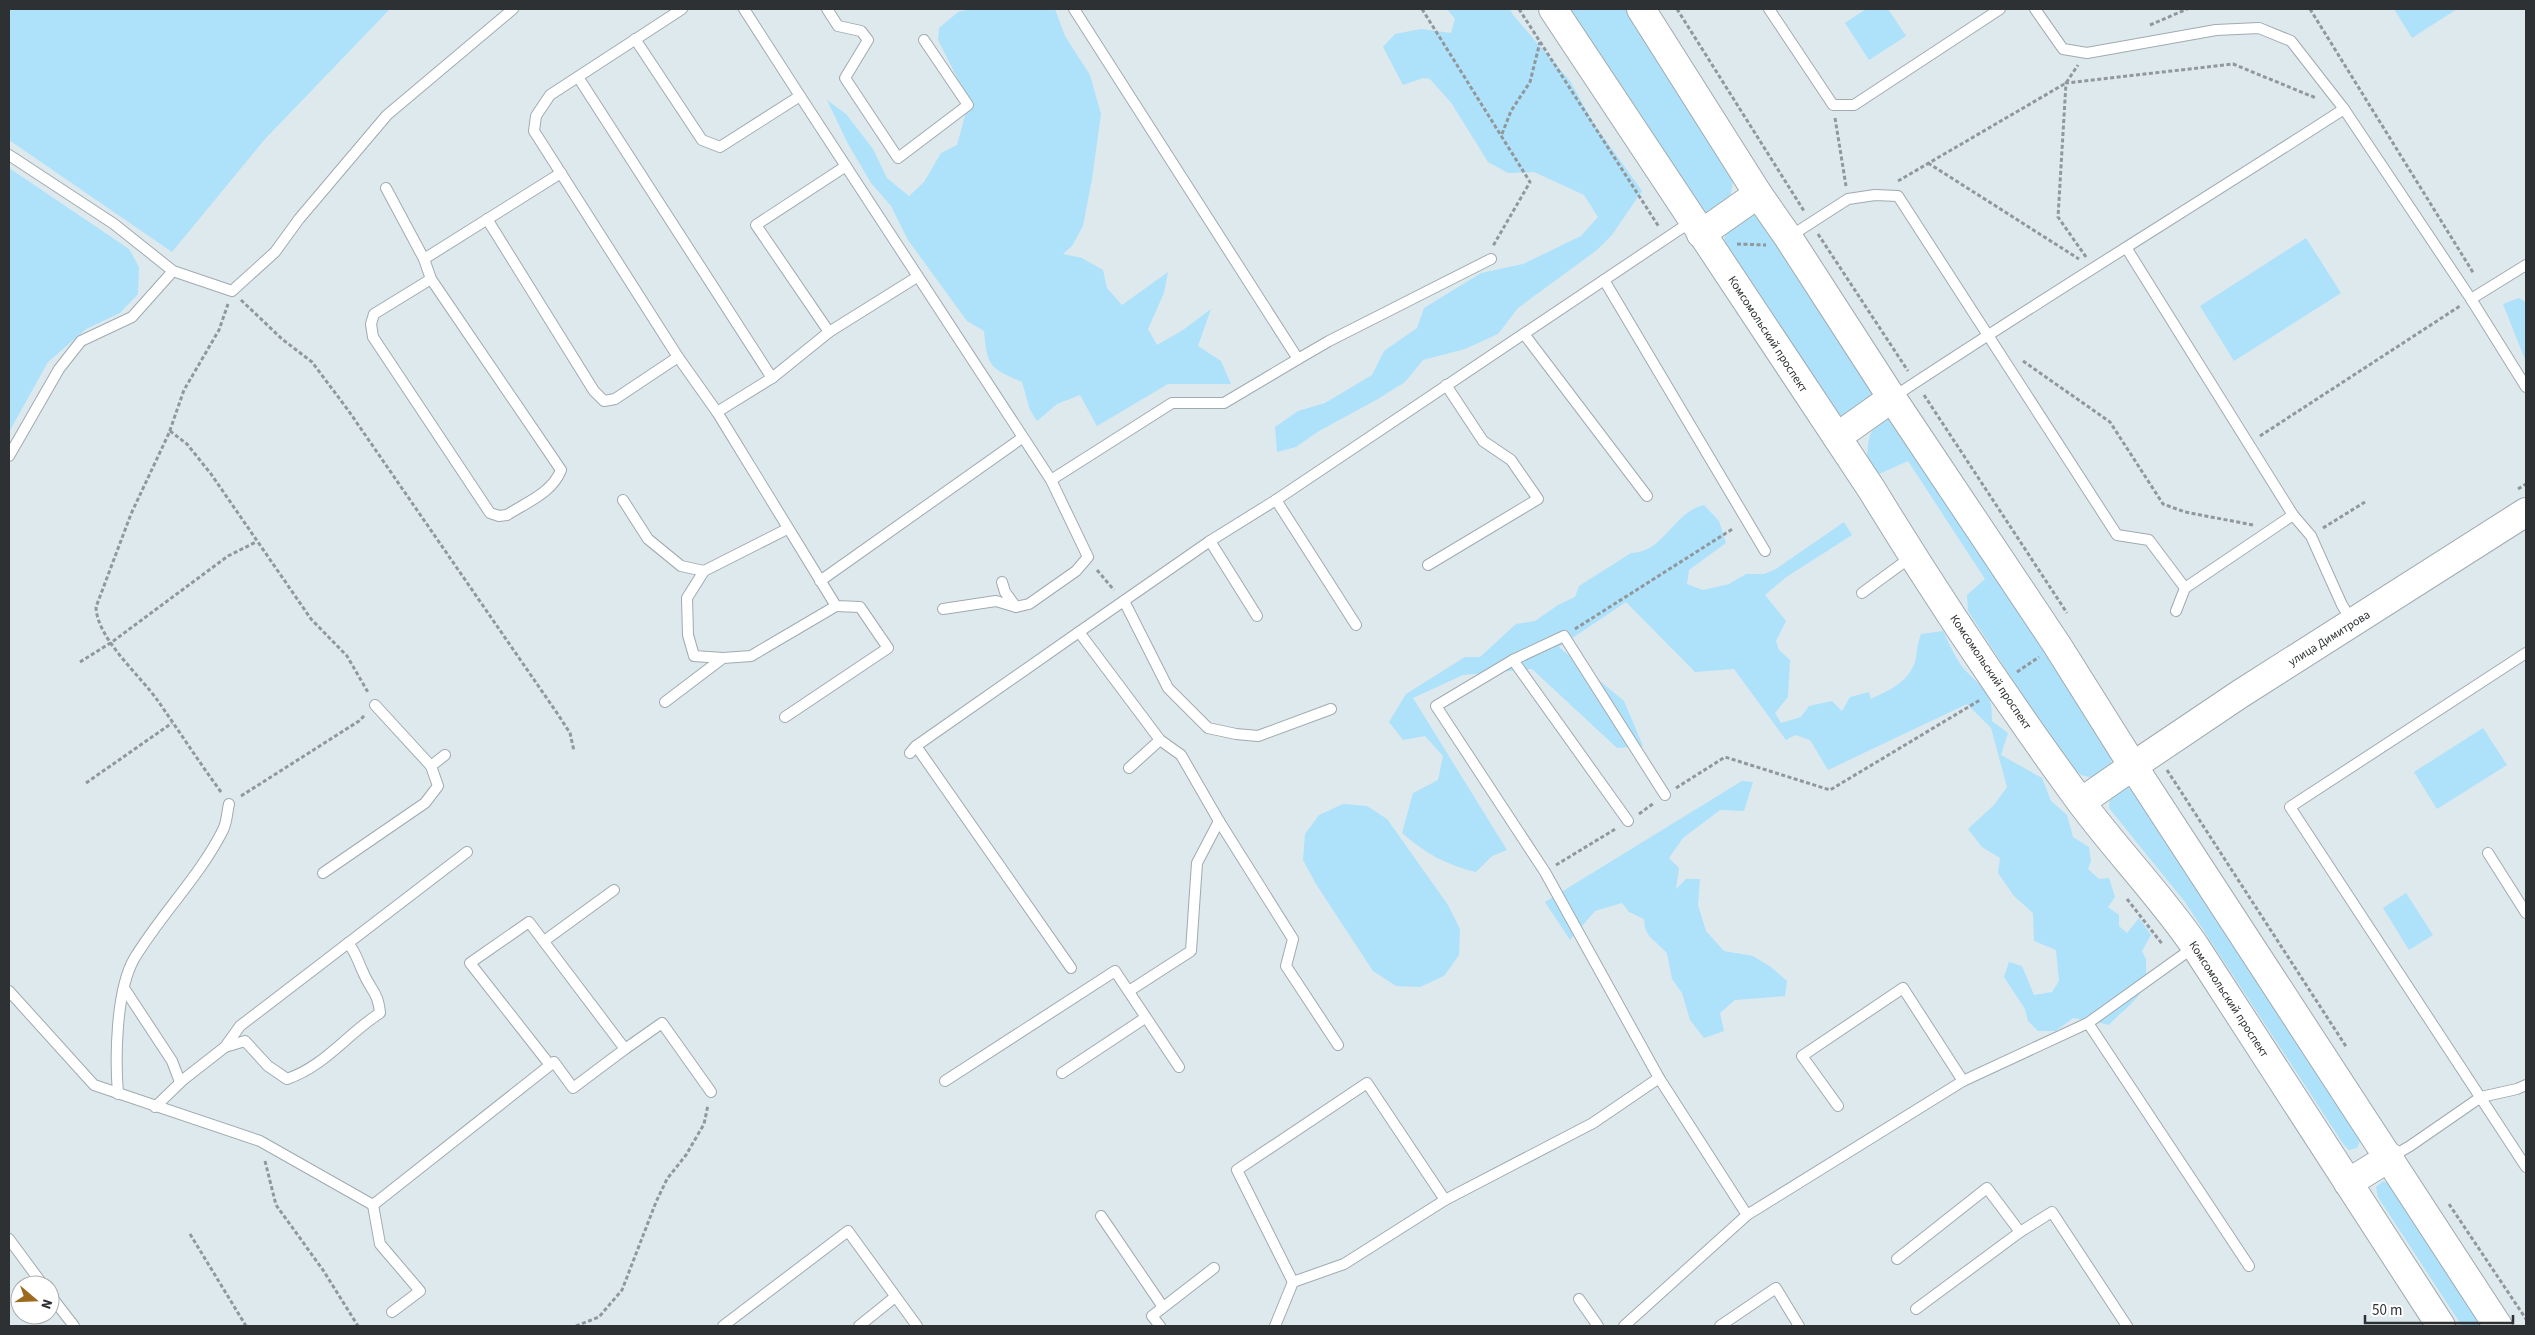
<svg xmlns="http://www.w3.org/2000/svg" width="2535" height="1335" font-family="'Source Sans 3',sans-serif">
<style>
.green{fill:#aee1fa}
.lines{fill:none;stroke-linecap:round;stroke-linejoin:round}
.lane-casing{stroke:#a0abb0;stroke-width:12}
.secondary-casing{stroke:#a0abb0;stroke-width:30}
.primary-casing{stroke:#a0abb0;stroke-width:30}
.path{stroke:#90989c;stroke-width:3;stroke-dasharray:4 2.5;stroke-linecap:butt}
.lane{stroke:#fff;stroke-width:10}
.secondary{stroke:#fff;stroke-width:28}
.primary{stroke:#fff;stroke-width:28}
.labels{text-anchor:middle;stroke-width:4.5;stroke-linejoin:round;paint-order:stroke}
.street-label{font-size:12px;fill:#2d3133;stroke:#fff}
</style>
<rect width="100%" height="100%" fill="#dee9ee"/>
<g class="green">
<polygon points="9,9 390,9 265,139 172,252 9,140"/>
<path d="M 969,9 L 1055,9 L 1065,36 L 1090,75 L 1101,114 L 1092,179 L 1083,226 L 1072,246 L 1063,254 L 1082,258 L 1103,270 L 1107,288 L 1122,305 L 1168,272 L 1164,293 L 1148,329 L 1157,345 L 1183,330 L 1211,309 L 1198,346 L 1221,361 L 1231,384 L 1168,384 L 1097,426 L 1080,395 L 1057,404 L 1037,421 L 1030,410 L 1022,382 C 990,368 987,367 984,331 L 967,321 L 908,240 L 891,206 L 871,183 L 847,142 L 827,100 L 846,114 L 873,149 L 887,178 L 909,196 L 924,182 L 941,153 L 957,145 L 969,101 L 938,40 L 939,28 L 958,12 Z"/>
<polygon points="1447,9 1510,9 1513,15 1570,81 1594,124 1642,191 1612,235 1597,250 1518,308 1498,334 1465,349 1423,360 1405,382 1378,399 1319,431 1296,447 1277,452 1275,427 1298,411 1325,403 1372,375 1384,351 1417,328 1424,308 1481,273 1523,264 1581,236 1598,217 1584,195 1534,172 1508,173 1488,162 1452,104 1430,79 1423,78 1403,85 1383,47 1395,34 1421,29 1451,33 1455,19"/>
<polygon points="1570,9 1628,9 1734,173 1731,194 1710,213 1699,212"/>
<polygon points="1866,9 1888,9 1906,36 1869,60 1845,23"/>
<polygon points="2394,9 2457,9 2412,38"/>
<polygon points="9,168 129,249 139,267 138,294 120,313 86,329 48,362 9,432"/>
<polygon points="1747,214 1755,214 1762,218 1873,390 1872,402 1843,417 1835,412 1738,268 1724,239 1728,228"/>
<polygon points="2306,238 2341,293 2234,361 2200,306"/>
<polygon points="2519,298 2526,302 2526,362 2503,304"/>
<path d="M 1888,417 L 1898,426 L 2107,749 L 2112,760 L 2109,770 L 2093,778 L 2081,775 L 2067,764 L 1968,611 L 1967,595 L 1985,579 L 1908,461 L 1879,474 L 1867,458 C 1869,435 1868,430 1888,417 Z"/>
<path d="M 1704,505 L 1719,521 L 1726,543 L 1689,570 L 1687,584 L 1703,590 L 1729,584 L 1746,574 L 1764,574 L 1776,569 L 1844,522 L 1852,535 L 1785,578 L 1765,595 L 1786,621 L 1776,641 L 1779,650 L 1790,660 L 1788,697 L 1775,713 L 1781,723 L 1801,717 L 1809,706 L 1832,701 L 1842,711 L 1850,697 L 1869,692 L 1871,699 C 1890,690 1911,681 1916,658 C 1917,649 1918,642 1921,634 L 1943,631 C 1949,643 1955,658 1964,669 C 1984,691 1992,687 1992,721 L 2008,733 L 2001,755 L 2042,778 L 2051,801 L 2067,815 L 2073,837 L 2089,847 L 2091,861 L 2088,869 L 2099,879 L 2109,878 L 2115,897 L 2108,907 L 2119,915 L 2119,926 L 2127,933 L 2139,918 L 2151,935 L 2142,951 L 2146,959 L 2146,981 L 2090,1021 L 2073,1018 L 2056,1031 L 2038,1031 L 2028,1021 L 2025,1009 L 2004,977 L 2009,962 L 2022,966 L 2034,995 L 2052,992 L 2059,981 L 2056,950 L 2034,941 L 2033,913 L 2014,896 L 1998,873 L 2000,858 L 1982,847 L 1968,829 L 1994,805 L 2007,787 L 1991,728 L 1967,704 L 1828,770 L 1810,740 L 1795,735 L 1786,740 L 1734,669 L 1695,672 L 1626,602 L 1559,647 L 1624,701 L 1643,746 L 1617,748 L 1532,669 L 1463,675 L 1413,698 L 1507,850 L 1492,856 L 1476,872 C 1446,865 1425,853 1402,833 L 1413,793 L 1438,780 L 1443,756 L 1425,736 L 1403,740 L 1389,722 L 1406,694 L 1465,657 L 1480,657 L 1516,624 L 1535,621 L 1558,605 L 1575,597 L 1579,586 L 1631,553 C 1665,552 1673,512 1704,505 Z"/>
<polygon points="2483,728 2507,765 2437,809 2414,772"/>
<polygon points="1742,781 1753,782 1744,811 1720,810 1683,838 1669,858 1679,868 1676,889 1686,879 1700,879 1698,905 1706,931 1724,951 1753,956 1771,967 1787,981 1785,996 1735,1000 1720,1013 1724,1031 1704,1038 1690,1020 1682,993 1672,979 1667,953 1649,936 1645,928 1644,919 1629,912 1622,903 1595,911 1570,940 1545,902"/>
<polygon points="2128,787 2139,797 2360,1141 2357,1148 2349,1150 2344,1145 2185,902 2109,808 2110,797 2116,789"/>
<polygon points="1343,804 1367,806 1387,819 1448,905 1460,929 1459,955 1444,976 1420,987 1396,986 1373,971 1316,884 1303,860 1305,834 1319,815"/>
<polygon points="2406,893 2433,935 2409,950 2383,908"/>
<path d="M 2145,984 C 2139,1001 2121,1011 2109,1025 L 2092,1021 Z"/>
<polygon points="2383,1181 2393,1186 2482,1326 2462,1326 2378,1197 2376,1187"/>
</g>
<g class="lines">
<g class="lane-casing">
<g id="lane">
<polyline points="682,9 550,95 536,116 534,131 678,357 717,412 836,606 860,607 888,648 785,717"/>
<polyline points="827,9 838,26 861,31 868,40 845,78 898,158 968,105 924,40"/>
<polyline points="1769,9 1833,105 1854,105 2000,9"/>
<polyline points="2035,9 2063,49 2087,53 2216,30 2259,28 2291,41 2344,109 2471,299 2526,387"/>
<polyline points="635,39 702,140 720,147 800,96 744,9"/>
<polyline points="578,77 772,378 829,332 917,277"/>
<polyline points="800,96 1051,480 1088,557 1076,571 1029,604 1016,607 996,601 943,609"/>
<polyline points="9,155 114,224 173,271 232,291 275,252 299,219 387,115 513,9"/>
<polyline points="386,188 424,259"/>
<polyline points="487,219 594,391 604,401 615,399 678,357"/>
<polyline points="1789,237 1848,199 1875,195 1898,196 2117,535 2149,540 2185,588"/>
<polyline points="2127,249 2293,515 2311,536 2342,605 2352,621"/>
<path d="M 431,279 L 374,314 L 371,324 L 373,337 L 490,513 L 499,516 L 507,515 C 527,502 552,493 561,470 L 431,279 L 424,259 L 561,173"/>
<polyline points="1604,280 1765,551"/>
<polyline points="2471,299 2526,265"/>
<polyline points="829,332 756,225 846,166"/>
<polyline points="1524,334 1647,496"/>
<polyline points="1298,359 1329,341 1491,259"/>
<path d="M 1892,398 C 2041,299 2194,206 2344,109"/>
<polyline points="717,412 772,378"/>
<polyline points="9,456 59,369 81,341 132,317 173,271"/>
<polyline points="1051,480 1172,403 1224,403 1298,359 1074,9"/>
<polyline points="623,500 648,539 681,566 704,571"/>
<polyline points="1276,500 1356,625"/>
<polyline points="1210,541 1257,616"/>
<polyline points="1428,565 1538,499 1511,460 1483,441 1446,385"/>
<polyline points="820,581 1022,438"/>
<polyline points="1002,582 1005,592 1016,607"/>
<polyline points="1862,593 1911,557"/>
<polyline points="1124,601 1168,688 1208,728 1236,734 1258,736 1331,709"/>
<polyline points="2176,611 2185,588 2293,515"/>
<polyline points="2526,653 2290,807 2526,1167"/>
<polyline points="723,658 694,656 688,635 687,598 704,571 787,529"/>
<polyline points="1513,660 1564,636 1665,795"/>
<polyline points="665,702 723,658 751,656 836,606"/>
<polyline points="375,705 431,766 445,755"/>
<polyline points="916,746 1071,968"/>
<polyline points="910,753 916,746 1079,632"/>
<polyline points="1129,768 1160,740"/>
<polyline points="1628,821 1513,660 1436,706 1545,872 1659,1078 1747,1215"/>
<polyline points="2488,853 2526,913"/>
<polyline points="323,873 425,803 438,786 431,766"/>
<polyline points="544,941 614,890"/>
<polyline points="124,988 172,1061 180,1082"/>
<polyline points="9,991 94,1085 260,1141 373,1205 554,1062 573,1088 625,1049 529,922 470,963 550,1065"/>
<polyline points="1129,991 1191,951 1197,863 1219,821"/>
<polyline points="2088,1023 2249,1266"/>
<polyline points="1338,1045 1286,966 1293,939 1219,821 1181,755 1160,740 1079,632 1210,541 1276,500 1692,221"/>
<path d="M 225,1047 L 245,1041 L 268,1066 L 287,1079 C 325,1066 347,1034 380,1013 C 378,991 370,990 363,972 C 357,960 357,954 348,943"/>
<polyline points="625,1049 662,1023 711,1092"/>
<polyline points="1062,1073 1145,1018"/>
<polyline points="945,1081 1115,971 1179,1067"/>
<path d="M 118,1094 C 115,1057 116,991 134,959 C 161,914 200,876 223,830 C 227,822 227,812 229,804"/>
<polyline points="1838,1106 1802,1056 1903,988 1963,1081"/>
<polyline points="155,1107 184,1079 225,1047 240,1026 467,852"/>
<polyline points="2391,1157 2410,1146 2481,1097 2517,1089 2526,1085"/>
<polyline points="373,1205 380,1244 420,1291 392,1312"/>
<polyline points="1101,1216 1163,1307"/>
<polyline points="9,1239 43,1285"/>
<polyline points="1897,1259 1987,1188 2020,1232"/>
<polyline points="1293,1282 1237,1170 1367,1083 1445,1200"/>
<polyline points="50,1295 74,1326"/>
<polyline points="1579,1299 1598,1326"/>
<polyline points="1916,1309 2020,1232 2052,1212 2127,1326"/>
<polyline points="723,1326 848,1231 917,1326"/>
<polyline points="859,1326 895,1297"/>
<polyline points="1160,1326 1152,1316 1214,1268"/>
<polyline points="1275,1326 1293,1282 1344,1264 1445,1200 1593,1123 1659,1078"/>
<polyline points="1624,1326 1747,1215 1963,1081 2088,1023 2194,947"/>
<polyline points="1720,1326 1776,1288 1799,1326"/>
</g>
</g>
<g class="secondary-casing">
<polyline id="secondary" points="2133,766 2240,694 2526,512"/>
</g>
<g class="primary-casing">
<g id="primary">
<path d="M 1553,9 L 1872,490 C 1937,597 2007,701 2080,801 C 2117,851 2160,895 2195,946 L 2441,1326"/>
<polyline points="1641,9 1758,194 1788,237 1892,398 2057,645 2133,766 2498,1326"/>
<polyline points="1701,234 1758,194"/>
<polyline points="1837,437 1892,398"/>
<polyline points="2081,802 2133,766"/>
<polyline points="2348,1183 2390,1157"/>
</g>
</g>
<g class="path">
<polyline points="1422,9 1530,182 1493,246"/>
<polyline points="1519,9 1659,227"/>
<polyline points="1677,9 1804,211"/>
<polyline points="2310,9 2474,274"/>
<polyline points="2150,25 2187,9"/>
<polyline points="1835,118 1846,186"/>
<polyline points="1502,134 1511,111 1530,82 1540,42"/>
<polyline points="1928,163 2079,259"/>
<polyline points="1898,181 2066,83 2078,65"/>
<polyline points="1818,234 1908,371"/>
<polyline points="1737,244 1766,245"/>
<polyline points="2086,257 2058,217 2066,83 2233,64 2316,98"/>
<polyline points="241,300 282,339 312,362 348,410 557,713 570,733 574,751"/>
<polyline points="2023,361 2110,422 2163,504 2185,512 2253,525"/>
<polyline points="1924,395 2067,613"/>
<polyline points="170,431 187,444 211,474 311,619 347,656 369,694"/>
<polyline points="2260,436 2460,306"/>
<polyline points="2518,489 2526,484"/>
<polyline points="2323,528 2365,502"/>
<polyline points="1097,570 1114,590"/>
<polyline points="1575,629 1734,528"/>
<polyline points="80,662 112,642 228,556 256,542"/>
<polyline points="2017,672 2039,657"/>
<polyline points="2167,770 2347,1048"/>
<polyline points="86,783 172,723"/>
<polyline points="1676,788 1725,757 1830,790 1980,700"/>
<path d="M 221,792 C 199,762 179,731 158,701 C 140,675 97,639 96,607 L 131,514 L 169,433 L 184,390 L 219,330 L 228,304"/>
<polyline points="241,796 359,721 365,715"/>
<polyline points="1639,814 1654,803"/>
<polyline points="1556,865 1617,828"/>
<polyline points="2127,899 2163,945"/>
<polyline points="265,1161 276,1205 323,1270 358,1326"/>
<polyline points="2449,1204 2526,1319"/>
<polyline points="190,1234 246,1326"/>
<polyline points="576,1326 599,1317 622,1290 656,1202 667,1179 686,1155 704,1124 708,1105"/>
</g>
<use href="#lane" class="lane"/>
<use href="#secondary" class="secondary"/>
<use href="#primary" class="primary"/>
</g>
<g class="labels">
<g class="street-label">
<text transform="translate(1768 334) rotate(57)" y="4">Комсомольский проспект</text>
<text transform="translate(2329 638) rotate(-32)" y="4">улица Димитрова</text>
<text transform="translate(1991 672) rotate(56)" y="4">Комсомольский проспект</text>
<text transform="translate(2229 999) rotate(57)" y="4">Комсомольский проспект</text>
</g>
</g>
<rect width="2535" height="1335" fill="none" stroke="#2d3133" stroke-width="20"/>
<g transform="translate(35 1300) rotate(109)"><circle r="24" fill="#ffffff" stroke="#abadad"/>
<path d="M0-4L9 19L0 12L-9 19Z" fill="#9d691f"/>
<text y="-8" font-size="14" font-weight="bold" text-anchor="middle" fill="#2d3133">N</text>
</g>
<path d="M2365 1315v8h148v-8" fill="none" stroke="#2d3133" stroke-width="2.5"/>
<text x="2372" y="1315" font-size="15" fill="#2d3133" stroke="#ffffff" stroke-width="4" paint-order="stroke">50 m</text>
</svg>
